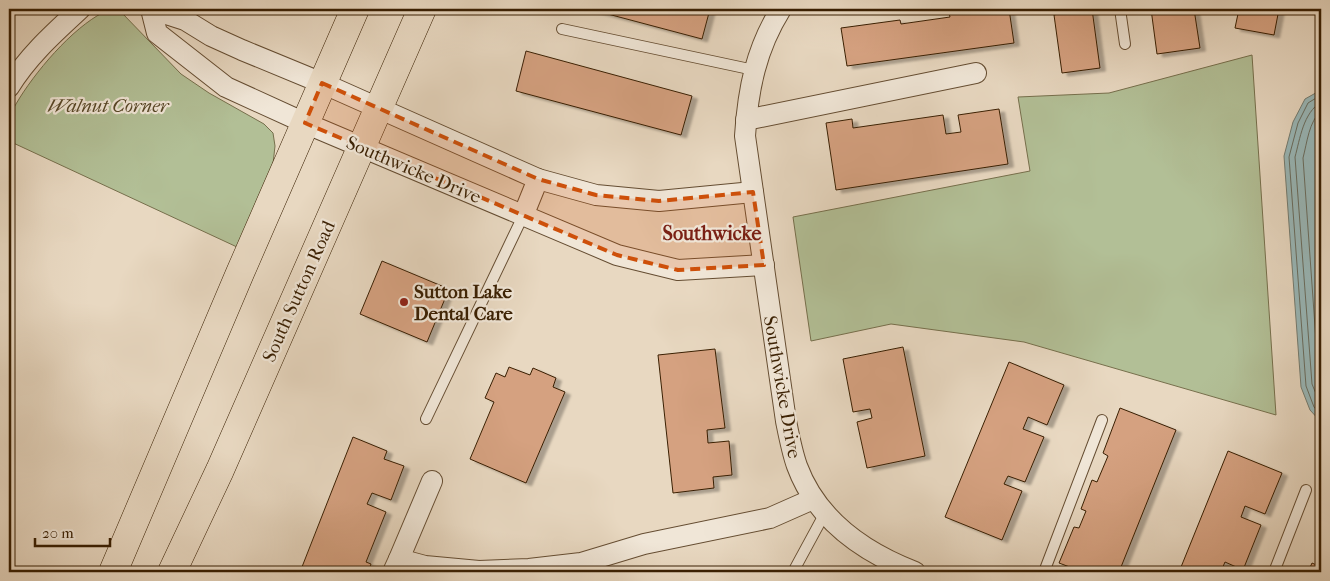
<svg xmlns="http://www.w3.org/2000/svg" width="1330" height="581" font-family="'IM FELL French Canon',serif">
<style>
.green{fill:#b2bf96;stroke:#766f4c}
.water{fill:#99b8b9;stroke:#737b70}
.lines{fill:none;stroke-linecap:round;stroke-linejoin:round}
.shore{stroke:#696c5e;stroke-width:1}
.building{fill:#d5a180;stroke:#391f02;filter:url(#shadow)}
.lane-casing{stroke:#654d32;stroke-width:12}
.street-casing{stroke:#654d32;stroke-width:22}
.primary-casing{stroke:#391f02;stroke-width:29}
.lane{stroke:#f0e6d7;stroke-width:10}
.street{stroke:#f0e6d7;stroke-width:20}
.primary{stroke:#e8d8c1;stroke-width:28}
.marked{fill:#ce500a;fill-opacity:0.2;stroke:#ce500a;stroke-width:4;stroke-dasharray:10 6;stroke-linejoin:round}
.poi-dot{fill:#8f2418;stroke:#f0e6d7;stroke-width:2}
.labels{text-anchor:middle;stroke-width:4.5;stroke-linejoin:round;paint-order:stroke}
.park-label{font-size:19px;font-style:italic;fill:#574727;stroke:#f0e6d7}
.street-label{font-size:19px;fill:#391f02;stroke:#f0e6d7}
.poi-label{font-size:19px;font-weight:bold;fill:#391f02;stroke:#f0e6d7;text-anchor:start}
.neighbourhood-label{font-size:20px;font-weight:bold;fill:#7a1f14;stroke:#f0e6d7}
</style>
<defs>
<filter id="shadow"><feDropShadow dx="5.5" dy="3" stdDeviation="1" flood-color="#0004"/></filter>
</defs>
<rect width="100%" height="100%" fill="#e8d8c1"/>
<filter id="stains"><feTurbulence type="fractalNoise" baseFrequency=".004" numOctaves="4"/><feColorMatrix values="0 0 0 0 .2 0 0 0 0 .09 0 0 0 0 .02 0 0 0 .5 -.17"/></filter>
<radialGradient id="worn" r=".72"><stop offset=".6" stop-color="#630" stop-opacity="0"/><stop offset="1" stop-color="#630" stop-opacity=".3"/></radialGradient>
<g class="green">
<path d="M 104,12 L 122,13 L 181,74 L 209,93 L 264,124 L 273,133 L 275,146 L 273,164 L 237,247 L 9,141 C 9,133 7,124 9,117 C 10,113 14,108 16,104 C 34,73 72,28 104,12 Z"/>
<polygon points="1252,55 1276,415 1024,342 891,324 811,341 793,217 1030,171 1018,97 1109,93"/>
</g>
<polygon class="water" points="1321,90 1321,422 1310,410 1301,387 1284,156 1293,122 1305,99"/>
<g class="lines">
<g class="shore">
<polyline points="1321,95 1308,103 1298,123 1289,157 1306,386 1314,407 1321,415"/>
<path d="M 1321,102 C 1303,113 1300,139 1295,157 L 1312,384 L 1321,406"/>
<path d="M 1321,111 C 1309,121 1307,143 1303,158 L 1319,383 L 1321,388"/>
</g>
</g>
<g class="building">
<polygon points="589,9 710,9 702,39"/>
<polygon points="948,9 1009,9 1014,43 847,66 841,28 900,20 901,24 950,17"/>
<polygon points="1058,9 1092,9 1100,68 1062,73 1054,15 1058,14"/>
<polygon points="1151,9 1194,9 1200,48 1157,54"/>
<polygon points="1239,9 1279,9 1274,35 1235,28"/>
<polygon points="526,51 692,96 681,135 516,91"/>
<polygon points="999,109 1008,164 836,190 826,123 852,119 853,128 943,115 946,134 961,132 958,115"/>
<polygon points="382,261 449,289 427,342 360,314"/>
<polygon points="903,347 925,456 867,468 857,422 872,418 870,409 853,412 843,359"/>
<polygon points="715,349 725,428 707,430 708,443 729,441 732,475 713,477 714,488 673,493 658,355"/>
<polygon points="1009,362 1064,385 1047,425 1028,417 1023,429 1044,437 1025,482 1008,476 1004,484 1022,491 1002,540 945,517"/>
<polygon points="509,367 530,375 533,368 556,378 553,387 565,392 526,483 470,459 494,402 485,398 496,373 505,377"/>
<polygon points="1120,408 1176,430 1119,572 1083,572 1059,563 1074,527 1079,528 1086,511 1081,509 1092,480 1097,482 1108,456 1103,453"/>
<polygon points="353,437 387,451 384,459 404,466 391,500 372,493 367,504 386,512 366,562 371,564 368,572 300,572"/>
<polygon points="1228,451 1282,473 1265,514 1245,506 1241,517 1261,525 1243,570 1225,562 1222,569 1229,572 1179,572"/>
<polygon points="1312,563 1321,567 1321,572 1308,572"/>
</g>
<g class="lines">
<g class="lane-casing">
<g id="lane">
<polyline points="1120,9 1125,44"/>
<polyline points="562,29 754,70"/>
<polyline points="426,419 523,216"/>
<polyline points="793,572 825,513"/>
<polyline points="1044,572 1102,420"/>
<polyline points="1274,572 1306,490"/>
</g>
</g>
<g class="street-casing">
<g id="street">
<polyline points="151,9 157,33 226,87 305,123 617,255 678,270 764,265"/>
<polyline points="151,9 185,20 211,36 242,50 322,83 538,179 596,195 659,201 753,192"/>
<path d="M 781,9 C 756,49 748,89 745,136 L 786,421 C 789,436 792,452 797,466 C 817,520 863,552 915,572"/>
<path d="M 9,87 C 28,56 54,33 80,9"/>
<polyline points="746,120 976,73"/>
<polyline points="523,216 538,179"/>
<polyline points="399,559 432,481"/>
<polyline points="393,572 399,559 425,566 479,571 529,569 581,563 644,544 770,518 813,499"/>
</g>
</g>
<g class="primary-casing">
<g id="primary">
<polyline points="113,572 240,273 355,9"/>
<polyline points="172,572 220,470 422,9"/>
</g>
</g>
<use href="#lane" class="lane"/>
<use href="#street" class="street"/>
<use href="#primary" class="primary"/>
</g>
<path class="marked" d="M 322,83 L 538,179 L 596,195 L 659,201 L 753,192 L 764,265 L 678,270 L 617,255 L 305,123 Z"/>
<circle class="poi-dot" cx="404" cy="302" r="5"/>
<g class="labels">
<g class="park-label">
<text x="108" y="112">Walnut Corner</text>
</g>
<g class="street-label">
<text transform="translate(414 169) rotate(23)" y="7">Southwicke Drive</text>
<text transform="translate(298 291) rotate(-66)" y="7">South Sutton Road</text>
<text transform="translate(783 387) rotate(80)" y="7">Southwicke Drive</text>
</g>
<g class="poi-label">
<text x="414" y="298">Sutton Lake<tspan x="414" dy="22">Dental Care</tspan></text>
</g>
<g class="neighbourhood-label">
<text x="712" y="240">Southwicke</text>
</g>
</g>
<rect width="1330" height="581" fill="none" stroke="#e8d8c1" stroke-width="30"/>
<rect x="10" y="10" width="1310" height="561" fill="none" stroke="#391f02" stroke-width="2.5"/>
<rect x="15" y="15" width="1300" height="551" fill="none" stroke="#391f02"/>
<path d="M35 538v8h75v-8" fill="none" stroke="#391f02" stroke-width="2.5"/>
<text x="42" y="538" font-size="15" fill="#391f02" stroke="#f0e6d7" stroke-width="4" paint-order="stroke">20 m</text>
<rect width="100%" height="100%" filter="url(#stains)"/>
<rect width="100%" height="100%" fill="url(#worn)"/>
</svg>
